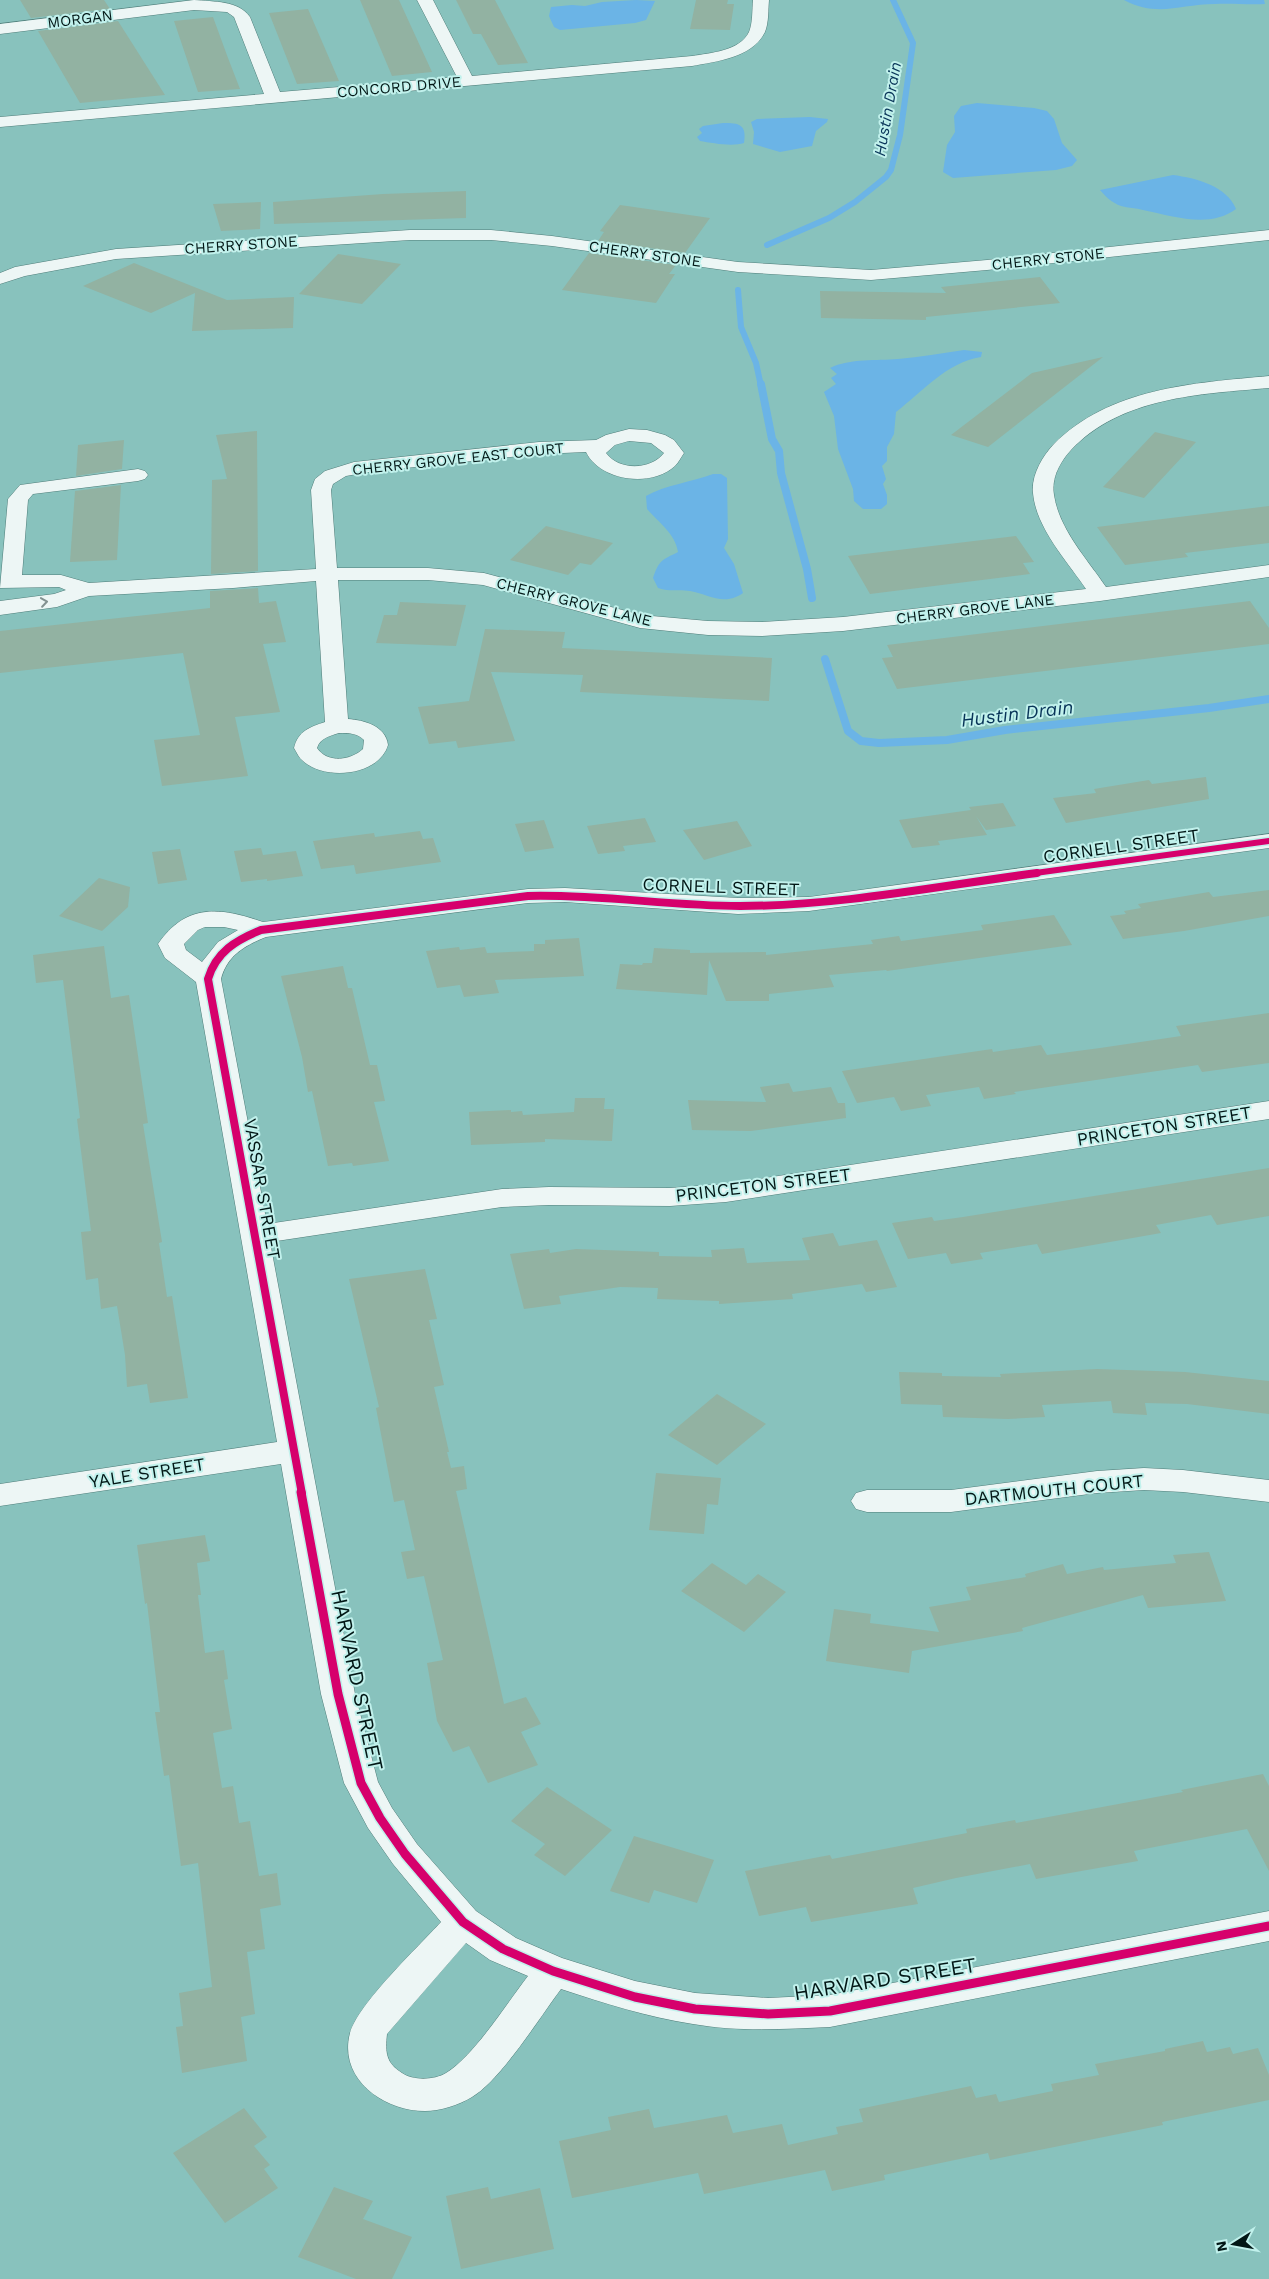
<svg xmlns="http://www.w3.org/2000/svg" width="1269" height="2279" font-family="'Work Sans',sans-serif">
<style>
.water{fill:#6bb4e6}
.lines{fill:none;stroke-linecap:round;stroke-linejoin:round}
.stream-far1{stroke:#6bb4e6;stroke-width:6}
.stream{stroke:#6bb4e6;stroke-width:8}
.building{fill:#92b2a2}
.street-casing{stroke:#4f7d79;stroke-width:1}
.street{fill:#edf6f5;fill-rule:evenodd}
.cycleway-far2-casing{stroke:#c1f1ec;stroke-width:9}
.cycleway-far1-casing{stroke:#c1f1ec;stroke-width:11}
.cycleway-casing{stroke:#c1f1ec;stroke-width:12}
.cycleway-far2{stroke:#d6006c;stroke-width:6}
.cycleway-far1{stroke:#d6006c;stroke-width:8}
.cycleway{stroke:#d6006c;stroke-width:9}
.oneway{stroke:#839291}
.labels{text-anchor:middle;stroke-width:4;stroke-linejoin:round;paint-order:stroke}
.far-street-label{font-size:15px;fill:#021716;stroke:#c1f1ec}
.far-water-label{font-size:16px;font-style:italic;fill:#083458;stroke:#c1f1ec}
.street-label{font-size:18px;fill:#021716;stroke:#c1f1ec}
.water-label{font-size:19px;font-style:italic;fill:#083458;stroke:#c1f1ec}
.near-street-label{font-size:21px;fill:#021716;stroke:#c1f1ec}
</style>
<rect width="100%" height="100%" fill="#88c2bd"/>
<g class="water">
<polygon points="636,0 655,1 646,20 635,23 560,30 554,27 549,16 551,7 572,5 585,6 602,2"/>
<path d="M 1124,0 L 1264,0 L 1265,4 C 1248,5 1231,3 1215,4 C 1180,4 1158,18 1124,0 Z"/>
<polygon points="977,103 1034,108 1047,111 1054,119 1062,143 1077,160 1072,166 1056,170 953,178 943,172 947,145 955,132 954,116 961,106"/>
<polygon points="810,117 828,119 827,122 816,131 812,146 780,152 753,144 754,132 751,122 757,119"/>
<path d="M 723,123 C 739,123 747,124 744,143 C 732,147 712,143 700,141 L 697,137 L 702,133 L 699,129 L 703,126 Z"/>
<path d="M 1173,175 C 1196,178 1227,186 1236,209 C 1209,229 1173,216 1143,210 C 1136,208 1128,208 1121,206 C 1112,203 1105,196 1100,190 Z"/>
<path d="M 964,350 L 982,352 L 981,357 C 947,362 922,392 896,412 L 894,434 L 887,447 L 887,461 L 882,466 L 886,479 L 883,484 L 887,495 L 887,504 L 881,509 L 863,509 L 854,501 L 853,489 L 838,449 L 834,416 L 824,392 L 836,384 L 831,378 L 837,374 L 830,368 C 850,358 877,361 898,359 C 920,357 942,353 964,350 Z"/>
<path d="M 713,474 L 721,474 L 727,478 L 728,539 L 724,548 L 734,564 L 743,593 C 723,607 709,594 690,591 C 679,589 670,592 658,588 L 653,578 C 659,560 662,560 678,552 C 675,533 659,523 647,509 L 646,496 C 665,485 692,482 713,474 Z"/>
</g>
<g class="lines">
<g class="stream-far1">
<polyline points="767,245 829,218 855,202 886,177 891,170 900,135 913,43 893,0"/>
<polyline points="738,290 741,327 756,363 761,386"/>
</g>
<g class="stream">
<polyline points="761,384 772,439 779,451 781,473 807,569 812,598"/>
<polyline points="825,659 848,731 861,741 879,743 947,740 1005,730 1209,708 1269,699"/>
</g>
</g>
<g class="building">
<polygon points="20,0 104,0 110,9 31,18"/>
<polygon points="360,0 399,0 432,72 392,76"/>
<polygon points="456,0 495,0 528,63 498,65 481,34 473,34"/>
<polygon points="696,0 728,0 727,4 734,4 730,30 690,29"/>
<polygon points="308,9 339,81 297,84 269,13"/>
<polygon points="213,17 228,58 240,89 198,92 174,21"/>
<polygon points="118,21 165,95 80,103 38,31"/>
<polygon points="466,191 466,218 274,224 273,202 383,194"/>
<polygon points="261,202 260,229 221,231 213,204"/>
<polygon points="620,205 710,218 685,253 598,241 604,232 600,231"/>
<polygon points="589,253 676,265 669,274 675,274 656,303 562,290"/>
<polygon points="338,254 401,264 362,304 299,294"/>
<polygon points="134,263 227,300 294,297 293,328 192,331 195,293 151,313 83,286"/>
<polygon points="1040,277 1060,303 926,317 926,320 821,318 820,291 946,293 941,287"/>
<polygon points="1103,357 988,447 951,435 1032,373"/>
<polygon points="257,431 258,571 211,574 212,480 227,479 216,435"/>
<polygon points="1155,432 1196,442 1144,498 1103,487"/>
<polygon points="124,440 122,469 76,476 78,445"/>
<polygon points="121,485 117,560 70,562 75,491"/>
<polygon points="1269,506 1269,543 1185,553 1188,557 1125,565 1097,527"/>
<polygon points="546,526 613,543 591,565 580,563 568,575 510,560"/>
<polygon points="1016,536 1034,562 1023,563 1030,574 870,594 848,556"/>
<polygon points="258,588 259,603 276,601 286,642 263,644 280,712 235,717 248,776 162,786 154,740 200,735 183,653 0,673 0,631 210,608 210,591"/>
<polygon points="1250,601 1269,628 1269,644 897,689 882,658 893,657 887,645"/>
<polygon points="400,602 466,605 456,646 376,643 384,615 397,615"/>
<polygon points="485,629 565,632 562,648 772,658 769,701 580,692 583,675 491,672 515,741 458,748 456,741 429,744 418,707 469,701"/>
<polygon points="1206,777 1209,799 1066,823 1053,798 1096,793 1094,789 1149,780 1152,784"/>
<polygon points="1003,803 1016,826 986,830 976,816 987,835 938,841 940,845 912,848 899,820 971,810 969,807"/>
<polygon points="645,818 656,842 623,846 625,851 598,854 587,826"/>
<polygon points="544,820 554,848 525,852 515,824"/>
<polygon points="737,821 752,846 704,860 683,830"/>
<polygon points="420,831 423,839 433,838 441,862 356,874 354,865 321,869 313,841 374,833 375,837"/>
<polygon points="261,848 263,855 296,851 303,876 267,881 267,879 241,882 234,851"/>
<polygon points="180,849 187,880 158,884 152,852"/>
<polygon points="99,878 130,887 128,907 102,931 59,916"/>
<polygon points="1269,890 1269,916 1184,931 1123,939 1110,916 1126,914 1124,911 1141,908 1138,904 1209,892 1213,897"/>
<polygon points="1054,915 1072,945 887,971 886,970 829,975 834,987 769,994 769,1001 726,1001 709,960 707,995 616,989 620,964 642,965 643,963 652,963 654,948 690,950 690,953 766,952 766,955 873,944 871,940 899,936 901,941 983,930 981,925"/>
<polygon points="579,938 584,976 495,980 499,993 464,997 460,985 437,988 426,951 459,947 460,950 485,947 487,953 534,951 534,944 545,944 545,940"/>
<polygon points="104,946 111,998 129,995 148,1123 143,1124 162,1242 159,1243 167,1297 172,1296 188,1398 150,1403 147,1384 127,1387 125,1355 117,1306 101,1309 98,1278 86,1280 81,1232 91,1231 77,1119 80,1118 63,980 36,983 33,955"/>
<polygon points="343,966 348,988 352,988 370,1065 377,1065 385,1101 374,1102 389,1161 353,1166 352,1163 328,1166 312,1091 308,1092 302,1057 281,976"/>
<polygon points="1269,1013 1269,1063 1202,1072 1198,1065 1014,1092 1016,1094 984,1099 979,1087 926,1095 931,1106 901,1111 894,1097 857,1103 842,1071 992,1049 993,1052 1041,1045 1047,1055 1100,1048 1181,1036 1176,1026"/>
<polygon points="789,1083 793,1092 831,1087 838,1103 845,1103 846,1118 751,1131 692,1130 688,1100 766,1102 760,1087"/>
<polygon points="575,1098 605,1098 604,1109 614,1109 612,1141 545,1139 545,1142 471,1145 469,1112 511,1110 511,1112 522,1111 523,1115 574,1112"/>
<polygon points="1269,1168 1269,1216 1217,1225 1211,1215 1156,1225 1161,1233 1042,1254 1037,1244 980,1253 983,1259 951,1264 946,1253 908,1259 892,1223 932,1217 934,1221 963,1217"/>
<polygon points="833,1233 839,1246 877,1240 897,1287 866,1292 862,1284 792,1294 793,1299 719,1304 719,1301 657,1299 658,1288 620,1287 559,1296 561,1304 524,1309 510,1254 549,1249 550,1253 576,1249 659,1252 659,1256 712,1257 711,1250 744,1248 747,1263 810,1260 802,1238"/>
<polygon points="425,1269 437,1319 429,1320 444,1385 434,1387 449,1452 447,1452 451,1468 464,1466 467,1489 456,1491 504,1704 526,1697 541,1724 521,1732 538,1765 488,1783 469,1746 453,1752 437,1721 427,1663 443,1660 424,1576 407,1579 401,1552 415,1550 404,1500 394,1502 376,1408 379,1407 349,1279"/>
<polygon points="1097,1369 1185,1372 1269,1381 1269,1414 1187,1404 1145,1403 1147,1415 1113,1413 1111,1401 1042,1405 1045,1417 1008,1419 943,1417 942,1405 901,1404 899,1372 942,1373 942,1376 1001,1377 1000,1374"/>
<polygon points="717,1394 766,1424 717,1465 668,1435"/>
<polygon points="656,1473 721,1478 718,1505 707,1504 704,1534 649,1530"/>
<polygon points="205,1535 210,1561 197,1563 201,1595 198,1595 205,1653 224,1650 228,1679 224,1680 232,1729 213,1733 222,1788 233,1786 239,1823 250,1821 259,1876 277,1873 281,1905 260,1909 265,1949 247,1952 255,2014 241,2017 247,2061 182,2073 176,2027 183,2026 179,1993 212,1987 198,1863 181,1866 169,1775 164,1776 155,1712 160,1712 147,1603 145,1604 137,1545"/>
<polygon points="1209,1552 1226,1601 1148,1608 1143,1595 1022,1628 1023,1631 912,1651 909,1673 826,1661 834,1609 871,1614 870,1623 939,1632 929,1607 971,1600 966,1587 1026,1577 1025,1574 1063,1564 1067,1574 1103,1567 1104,1570 1176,1563 1173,1555"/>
<polygon points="712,1563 746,1585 758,1574 786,1592 744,1632 681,1591"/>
<polygon points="1263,1774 1269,1786 1269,1871 1247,1829 1134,1851 1138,1861 1036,1879 1030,1864 956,1878 913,1888 918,1904 811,1922 806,1907 759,1916 745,1871 830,1855 832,1859 967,1833 966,1829 1015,1820 1016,1823 1183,1792 1181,1790"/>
<polygon points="547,1787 612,1830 565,1876 534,1855 545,1844 511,1821"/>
<polygon points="634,1836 714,1860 697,1903 654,1890 649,1903 610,1891"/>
<polygon points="1203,2041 1207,2052 1230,2047 1233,2054 1258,2048 1269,2075 1269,2100 1162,2122 1163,2125 990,2160 988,2153 884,2175 885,2180 832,2191 825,2170 704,2194 698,2173 572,2198 559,2141 611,2130 608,2117 649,2109 654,2128 727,2115 733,2133 782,2124 788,2145 838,2134 836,2127 863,2122 859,2109 971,2086 976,2098 996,2094 999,2102 1053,2091 1051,2084 1099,2075 1095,2064 1165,2051 1165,2049"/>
<polygon points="244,2108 267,2137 254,2146 270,2165 264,2169 278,2188 225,2223 173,2153"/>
<polygon points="334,2187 373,2201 363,2219 412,2237 392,2279 356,2279 298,2257"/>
<polygon points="488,2187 491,2199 540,2188 554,2249 461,2269 446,2196"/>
</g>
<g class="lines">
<g class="street-casing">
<g id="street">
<path d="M 194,0 C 214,2 238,0 250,17 L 280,92 L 457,77 L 417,0 L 433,0 L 472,76 L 692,56 C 710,53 740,51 749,32 C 753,22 752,10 753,0 L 769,0 C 768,10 769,22 765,32 C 752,58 717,61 692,66 L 0,127 L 0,117 L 264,94 L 234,17 L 227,12 L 194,10 L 0,34 L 0,24 Z"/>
<polygon points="410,230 491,230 552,236 738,262 871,270 987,260 1269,230 1269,240 987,270 871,280 738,272 552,246 491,240 410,240 116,259 25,276 0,284 0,273 15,267 116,249"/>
<path d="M 1269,376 L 1269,388 C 1200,394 1121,397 1071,450 C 1060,462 1051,478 1054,495 C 1059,529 1087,559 1106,587 L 1269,565 L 1269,577 L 1100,601 L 843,631 L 762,636 L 708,635 L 640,628 L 483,585 L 428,580 L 338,580 L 348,719 C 364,720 386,726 388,745 C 379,776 325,781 303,761 C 299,758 297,753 294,748 C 298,731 310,727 325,722 L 316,581 L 233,588 L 89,596 L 57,607 L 0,615 L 0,601 L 54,594 L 66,590 L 59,587 L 0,588 L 8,499 L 20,485 L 138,469 L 145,471 L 148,475 L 145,479 L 138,481 L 33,494 L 28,500 L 22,575 L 61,575 L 89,583 L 316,569 L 311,490 L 315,479 L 325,471 L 354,462 L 539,442 L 596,440 L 606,435 L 629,429 L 647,430 L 665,435 L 674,440 L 684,453 C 681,457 679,462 675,466 C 651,488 600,481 586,452 L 539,454 L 368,472 L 346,476 L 333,484 L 331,490 L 337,568 L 428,568 L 484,573 L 641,615 L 708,621 L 762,622 L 843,617 L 1086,589 C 1067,561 1036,528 1033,493 C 1031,476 1042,457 1053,445 C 1109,388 1193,383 1269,376 ZM 629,441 L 651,443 L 664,453 C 651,470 619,471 606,453 L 615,445 ZM 339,733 C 349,733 357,733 364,740 L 363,749 C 351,760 328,764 317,748 C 320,738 330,736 339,733 Z"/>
<path d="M 1269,834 L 1269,848 L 809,911 L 738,914 L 565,902 L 528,903 L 266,937 C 244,946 227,956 221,979 L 267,1224 L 502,1189 L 549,1187 L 670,1188 L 726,1184 L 1269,1101 L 1269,1119 L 726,1202 L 670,1206 L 549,1205 L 502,1207 L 270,1242 L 355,1694 L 378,1782 L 392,1808 L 417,1844 L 476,1911 L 516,1938 L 562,1958 L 635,1981 L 695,1993 L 768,1998 L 830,1995 L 1269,1911 L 1269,1941 L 830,2027 C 785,2029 738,2032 693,2024 C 647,2017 604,2003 561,1989 C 540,2017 500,2081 472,2097 C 459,2105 440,2111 425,2111 C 384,2111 338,2079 350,2033 C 358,2004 419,1946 441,1922 L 393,1864 L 368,1828 L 344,1783 L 321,1694 L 281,1464 L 0,1506 L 0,1484 L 277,1442 L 196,982 L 165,958 L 158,944 C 186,903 220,907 263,922 L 528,889 L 565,888 L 738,898 L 809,897 ZM 205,927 L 224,927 L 238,930 L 218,942 L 202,962 L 186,950 L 184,944 L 198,930 ZM 466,1943 L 490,1960 L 528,1976 C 507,2003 474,2056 446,2073 C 435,2080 413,2081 402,2073 C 386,2063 385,2053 387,2034 Z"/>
<polygon points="1144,1468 1183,1470 1269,1480 1269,1502 1183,1492 1144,1490 1097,1493 951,1512 867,1512 856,1509 851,1501 856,1493 867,1490 951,1490 1097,1471"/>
</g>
</g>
<use href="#street" class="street"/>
<g class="cycleway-far2-casing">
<polyline id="cycleway-far2" points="1028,874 1269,841"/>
</g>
<g class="cycleway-far1-casing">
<path id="cycleway-far1" d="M 302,1494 L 208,979 C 216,952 236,940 261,930 L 528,896 C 599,894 669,906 740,906 C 839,906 938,886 1037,873"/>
</g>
<g class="cycleway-casing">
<polyline id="cycleway" points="301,1492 338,1694 361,1783 380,1818 405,1854 463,1922 503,1949 553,1971 635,1997 695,2009 768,2014 830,2011 1269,1926"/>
</g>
<use href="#cycleway-far2" class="cycleway-far2"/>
<use href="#cycleway-far1" class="cycleway-far1"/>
<use href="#cycleway" class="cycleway"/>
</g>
<defs><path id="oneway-chevron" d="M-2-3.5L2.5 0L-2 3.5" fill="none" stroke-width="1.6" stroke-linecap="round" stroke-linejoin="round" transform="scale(1.25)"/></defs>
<use class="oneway" href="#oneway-chevron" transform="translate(44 602) rotate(-8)"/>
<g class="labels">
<g class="far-street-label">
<text transform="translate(80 19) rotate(-7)" y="5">MORGAN</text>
<text transform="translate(399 87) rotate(-5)" y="5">CONCORD DRIVE</text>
<text transform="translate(241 245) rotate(-4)" y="5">CHERRY STONE</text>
<text transform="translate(645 254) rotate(8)" y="5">CHERRY STONE</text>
<text transform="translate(1048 259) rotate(-6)" y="5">CHERRY STONE</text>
<text transform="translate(458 459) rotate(-6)" y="5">CHERRY GROVE EAST COURT</text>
<text transform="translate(574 602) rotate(14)" y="5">CHERRY GROVE LANE</text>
<text transform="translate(975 609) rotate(-7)" y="5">CHERRY GROVE LANE</text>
</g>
<g class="far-water-label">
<text transform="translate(887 109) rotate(-80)" y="6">Hustin Drain</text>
</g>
<g class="street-label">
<text transform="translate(1121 846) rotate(-8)" y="6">CORNELL STREET</text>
<text transform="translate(721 887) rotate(2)" y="6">CORNELL STREET</text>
<text transform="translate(1164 1126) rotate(-9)" y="6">PRINCETON STREET</text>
<text transform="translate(763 1185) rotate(-7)" y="6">PRINCETON STREET</text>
<text transform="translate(262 1189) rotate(80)" y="6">VASSAR STREET</text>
<text transform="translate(147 1473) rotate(-9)" y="6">YALE STREET</text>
<text transform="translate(1054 1490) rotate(-6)" y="6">DARTMOUTH COURT</text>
</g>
<g class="water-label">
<text transform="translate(1017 713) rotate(-7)" y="7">Hustin Drain</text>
</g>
<g class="near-street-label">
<text transform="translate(357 1680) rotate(78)" y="7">HARVARD STREET</text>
<text transform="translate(885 1979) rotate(-9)" y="7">HARVARD STREET</text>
</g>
</g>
<g transform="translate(1234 2244) rotate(259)" stroke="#c1f1ec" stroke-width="4" paint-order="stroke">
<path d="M0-4L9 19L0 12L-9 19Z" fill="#021716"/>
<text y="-8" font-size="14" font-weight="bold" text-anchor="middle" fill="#021716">N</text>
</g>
</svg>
